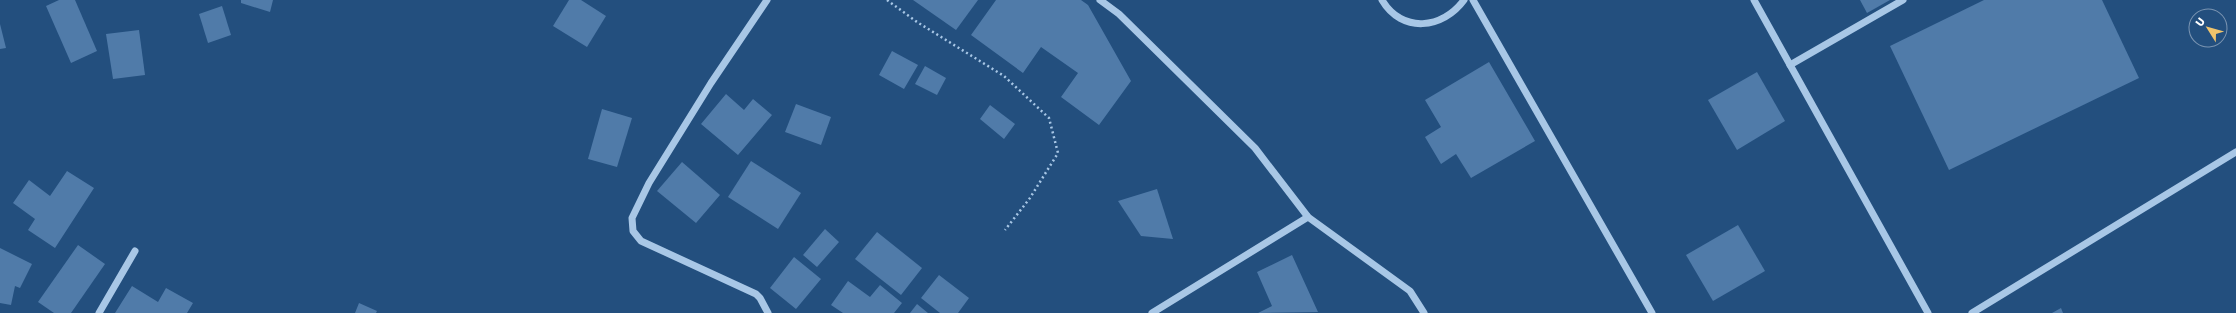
<svg xmlns="http://www.w3.org/2000/svg" width="2236" height="313" font-family="Poppins,sans-serif">
<style>
.building{fill:#507ba9}
.lines{fill:none;stroke-linecap:round;stroke-linejoin:round}
.path{stroke:#a8c7e6;stroke-width:2.5;stroke-dasharray:2 3;stroke-linecap:butt}
.minor{stroke:#a8c7e6;stroke-width:7}
</style>
<rect width="100%" height="100%" fill="#234f7e"/>
<g class="building">
<polygon points="59,0 75,0 97,51 71,63 46,6"/>
<polygon points="241,0 273,0 270,12 241,3"/>
<polygon points="569,0 581,0 606,16 587,47 553,26"/>
<polygon points="913,0 978,0 956,30"/>
<polygon points="996,0 1081,0 1088,5 1131,81 1099,125 1061,97 1078,73 1041,47 1023,73 971,35"/>
<polygon points="1860,0 1890,0 1867,13"/>
<polygon points="1984,0 2102,0 2139,78 1949,170 1890,46"/>
<polygon points="222,6 231,35 208,43 199,14"/>
<polygon points="0,24 6,48 0,49"/>
<polygon points="139,30 145,75 113,79 106,34"/>
<polygon points="892,51 918,65 904,89 879,75"/>
<polygon points="1489,62 1535,141 1471,178 1456,154 1441,164 1425,137 1441,127 1425,100"/>
<polygon points="925,66 946,78 937,95 915,84"/>
<polygon points="1757,72 1785,121 1737,150 1708,100"/>
<polygon points="726,94 744,110 753,99 772,115 738,155 701,124"/>
<polygon points="796,104 831,117 821,145 785,132"/>
<polygon points="990,105 1015,124 1004,139 980,119"/>
<polygon points="602,109 632,118 617,167 588,159"/>
<polygon points="751,161 801,193 778,229 728,197"/>
<polygon points="682,162 720,195 696,223 657,191"/>
<polygon points="67,171 94,188 55,248 28,230 35,219 13,203 29,180 50,196"/>
<polygon points="1157,189 1173,239 1141,236 1118,201"/>
<polygon points="1738,225 1765,271 1713,301 1686,255"/>
<polygon points="825,229 839,242 817,267 803,255"/>
<polygon points="877,232 922,268 901,295 855,259"/>
<polygon points="78,245 105,264 71,313 54,313 38,302"/>
<polygon points="0,248 32,264 20,288 15,286 11,305 0,303"/>
<polygon points="1292,255 1318,312 1258,313 1272,306 1257,272"/>
<polygon points="794,257 821,279 796,309 770,288"/>
<polygon points="939,275 969,298 958,313 940,313 921,298"/>
<polygon points="848,281 870,297 880,285 902,303 894,313 843,313 831,305"/>
<polygon points="132,286 158,302 166,288 193,303 187,313 115,313"/>
<polygon points="359,303 377,311 376,313 355,313"/>
<polygon points="917,304 928,313 910,313"/>
<polygon points="2061,308 2063,313 2052,313"/>
</g>
<g class="lines">
<polyline class="path" points="887,0 917,22 1004,76 1049,118 1058,153 1030,198 1005,230"/>
<g class="minor">
<polyline points="767,0 711,83 649,183 632,218 633,231 641,241 756,294 760,298 768,313"/>
<polyline points="1100,0 1119,14 1255,148 1308,217 1410,291 1424,313"/>
<path d="M 1382,0 C 1402,34 1443,29 1464,0"/>
<polyline points="1473,0 1652,313"/>
<polyline points="1754,0 1928,313"/>
<polyline points="1790,65 1903,0"/>
<polyline points="99,313 135,251"/>
<polyline points="1152,313 1308,217"/>
<polyline points="1972,313 2236,152"/>
</g>
</g>
<g transform="translate(2208 28) rotate(307)"><circle r="19" fill="#234f7e" stroke="#7b95b2"/>
<path d="M0-3L7 15L0 10L-7 15Z" fill="#f0c46c"/>
<text y="-6" font-size="11" font-weight="bold" text-anchor="middle" fill="#ffffff">U</text>
</g>
</svg>
